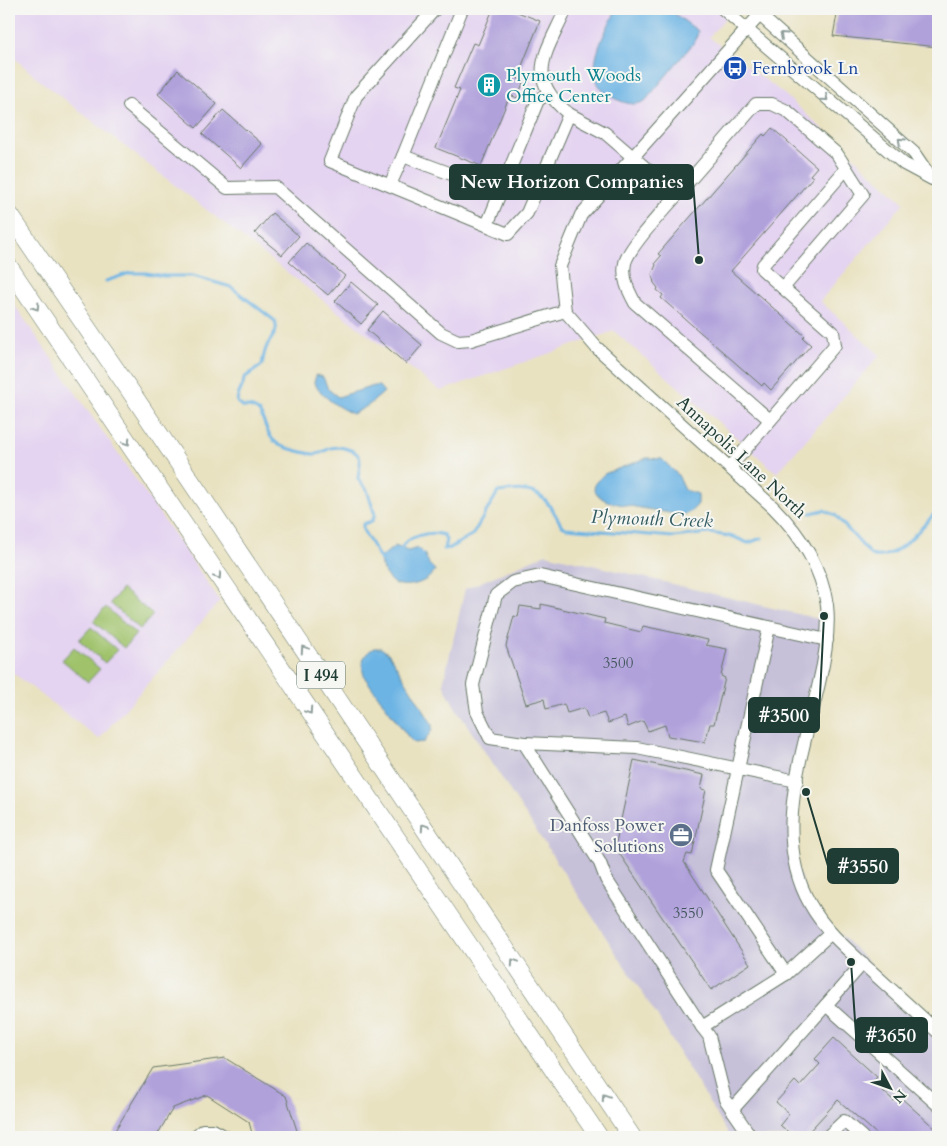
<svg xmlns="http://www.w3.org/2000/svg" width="947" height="1146" font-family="Cardo,serif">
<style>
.built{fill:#e4d3f1}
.industrial{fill:#c6c0d9}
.green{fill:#9fc26b;stroke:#5f8050}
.water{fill:#6cb4e4;stroke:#46788c}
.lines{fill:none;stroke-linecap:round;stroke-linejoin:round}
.stream{stroke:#6cb4e4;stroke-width:3}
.building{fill:#b0a1db}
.minor-casing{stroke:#667765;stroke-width:14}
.highway-casing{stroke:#667765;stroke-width:19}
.minor{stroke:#fff;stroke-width:12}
.highway{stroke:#fff;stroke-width:18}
.oneway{stroke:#8f9e9a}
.labels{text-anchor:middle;stroke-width:4;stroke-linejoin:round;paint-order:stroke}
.number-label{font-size:15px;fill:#43565e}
.shield{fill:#f6f6f2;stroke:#60746d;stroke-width:1}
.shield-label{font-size:16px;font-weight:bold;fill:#1f3d34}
.transit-label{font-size:18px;fill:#164399;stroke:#f6f6f2;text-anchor:start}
.culture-label{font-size:18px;fill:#0d838f;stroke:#f6f6f2;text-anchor:start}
.street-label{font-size:18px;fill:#1f3d34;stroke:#f6f6f2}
.service-label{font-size:18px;fill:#4e5e75;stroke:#f6f6f2;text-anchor:end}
.water-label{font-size:19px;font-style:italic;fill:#325b60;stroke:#f6f6f2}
.leader{fill:none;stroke:#1f3d34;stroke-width:2}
.callout-dot{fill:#1f3d34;stroke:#f6f6f2;stroke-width:2}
.callout{fill:#1f3d34;stroke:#1f3d34;stroke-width:2}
.callout-label{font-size:19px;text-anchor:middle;font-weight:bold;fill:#fff}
</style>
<rect width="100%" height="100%" fill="#f6f6f2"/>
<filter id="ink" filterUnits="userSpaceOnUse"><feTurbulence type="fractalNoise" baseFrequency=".02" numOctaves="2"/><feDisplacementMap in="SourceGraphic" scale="10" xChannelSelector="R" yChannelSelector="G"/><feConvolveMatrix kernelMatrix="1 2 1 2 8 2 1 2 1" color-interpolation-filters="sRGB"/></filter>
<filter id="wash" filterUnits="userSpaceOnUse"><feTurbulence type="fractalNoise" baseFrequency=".0096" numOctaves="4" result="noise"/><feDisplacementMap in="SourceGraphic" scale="20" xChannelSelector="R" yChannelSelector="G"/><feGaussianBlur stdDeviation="1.12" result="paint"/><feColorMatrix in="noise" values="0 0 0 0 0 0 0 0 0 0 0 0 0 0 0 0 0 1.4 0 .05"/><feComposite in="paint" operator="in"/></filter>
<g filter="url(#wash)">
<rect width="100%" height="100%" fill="#e9e2c1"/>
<g class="built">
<polygon points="9,9 733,9 709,37 784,94 904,203 820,301 880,355 777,473 614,331 440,391 38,79 9,53"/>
<polygon points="9,297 220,601 99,739 9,670"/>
</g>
<polygon class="industrial" points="546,554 827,621 797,781 791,850 810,904 938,1032 938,1137 730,1137 656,1014 454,705 443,684 465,589"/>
<g class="green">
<polygon points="122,589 153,615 140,629 110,603"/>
<polygon points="106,607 136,634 124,648 93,621"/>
<polygon points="91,627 117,650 105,663 79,640"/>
<polygon points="74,647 100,669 88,682 62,660"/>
</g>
<g class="water">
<path d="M 617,9 L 668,9 L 698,31 L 696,40 L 645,101 C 635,106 627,104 616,99 C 576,83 603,35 617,9 Z"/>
<path d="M 316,375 L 323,377 L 328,389 L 338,397 L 374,386 L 379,386 L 384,392 L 369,405 L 353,414 C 338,408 323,397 314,383 Z"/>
<path d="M 647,458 L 662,459 L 678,475 L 685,490 L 698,494 L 698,504 C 693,510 689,514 681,515 L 613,503 C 604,500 599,498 594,489 L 595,483 L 604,474 Z"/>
<path d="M 395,546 L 408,551 L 418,548 L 425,555 L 429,564 L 435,570 C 428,583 409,588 396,584 C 388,582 379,565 380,558 Z"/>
<path d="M 374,648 L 381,648 L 389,654 L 432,724 L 432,730 L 424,742 L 414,743 L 409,738 L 365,678 C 360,665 362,655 374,648 Z"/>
</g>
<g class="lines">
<g class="stream">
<path d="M 106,281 L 130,273 L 146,273 L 164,276 L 193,276 L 231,287 L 275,321 C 279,334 272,335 267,346 C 264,352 263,359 262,365 L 244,378 C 244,387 237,393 237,402 L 243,407 C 270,405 258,431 279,445 C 285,448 311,455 317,454 C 322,453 327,449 331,448 C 339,446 356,449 359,457 C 362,463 358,473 358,479 L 367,490 L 375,515 L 372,521 L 363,524 L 363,530 L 382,562"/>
<path d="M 811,513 L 824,510 L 835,515 L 871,555 C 895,564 923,525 938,510"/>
<path d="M 400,550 C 407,536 430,530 444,535 L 446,540 L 444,549 L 450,548 L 473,534 L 498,492 C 537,487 543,492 562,526 L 566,528 L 673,537 L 710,533 L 734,537 L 748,543 L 762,538"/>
</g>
</g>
<g id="blocks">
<g class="building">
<polygon points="493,9 510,9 540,21 517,78 524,81 517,98 510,95 481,166 436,148 460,90 454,88 473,43 478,45"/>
<polygon points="838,9 938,9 938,47 833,36"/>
<polygon points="178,70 217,104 196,128 158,94"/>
<polygon points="223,110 262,144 241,168 202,134"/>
<polygon points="772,128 817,167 810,175 813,177 731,271 805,336 803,338 811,345 771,390 764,383 762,386 661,298 663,295 657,290 658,288 654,283 652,274 656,265 655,263 661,256 658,254 763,134 765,136"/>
<polygon points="272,213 299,236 282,255 255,233"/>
<polygon points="306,243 345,276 328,295 289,262"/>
<polygon points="351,282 378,305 361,324 335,301"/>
<polygon points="383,311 422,345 406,364 367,330"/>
<polygon points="541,604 605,619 604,623 641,632 643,626 708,640 706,645 727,649 721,676 725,678 714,724 710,724 705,742 668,736 665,725 648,731 643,721 628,727 625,717 608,723 604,713 588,718 584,708 567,713 564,704 546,709 544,699 526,704 506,646 514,616 518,617 520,606 541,609"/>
<polygon points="634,760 704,775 701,789 706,790 692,855 687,854 684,862 750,964 711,990 615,847"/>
<polygon points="834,1038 877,1077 873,1082 894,1101 899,1096 938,1131 938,1137 880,1137 838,1100 804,1137 794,1137 780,1125 789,1114 776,1102 795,1081 800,1086 820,1064 815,1059"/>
<polygon points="225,1058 286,1096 299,1137 253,1137 249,1122 207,1095 173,1108 156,1137 111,1137 153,1068"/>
</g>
</g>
</g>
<g filter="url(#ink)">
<use href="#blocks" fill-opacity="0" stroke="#667765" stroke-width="1"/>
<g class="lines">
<g class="minor-casing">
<g id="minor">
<polyline points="435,9 356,96 330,161 508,234 527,213 569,114 605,133 677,195 756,104 772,104 787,111 837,154 863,195 783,288 833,332 835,345 730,467"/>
<path d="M 566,9 C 547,53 523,77 569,114"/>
<polyline points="723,9 904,164 932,179"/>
<polyline points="753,9 914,153 931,178"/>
<path d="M 765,9 L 581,215 L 560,266 L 565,311 L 596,347 L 773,507 C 800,534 821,566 827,605 C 830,631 825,658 819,683 C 803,754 771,836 810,904 C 825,931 849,951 871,971 C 893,991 916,1012 938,1032"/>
<polyline points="129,106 227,188 275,187 441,333 458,341 471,340 565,311"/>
<polyline points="403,156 462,9"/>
<polyline points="390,185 403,156 500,192"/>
<path d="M 677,195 C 664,210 629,246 625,263 C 622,278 628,290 635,303 L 770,420"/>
<polyline points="487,225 538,100 549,93"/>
<polyline points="783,288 762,269 763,265 846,169"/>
<polyline points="769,627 716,870 786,974"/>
<polyline points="524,743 637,748 797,781"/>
<polyline points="826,1005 863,963"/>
<polyline points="702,1027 606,879 600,863 524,743 490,738 477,712 473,685 496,595 513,582 540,576 827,640"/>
<polyline points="732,1110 826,1005 938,1105"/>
<polyline points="194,1137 203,1130 213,1130 226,1137"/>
<polyline points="751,1137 725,1099 709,1036 702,1027 786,974 831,933"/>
<polyline points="827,1137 844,1121 862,1137"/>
</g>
</g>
<g class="highway-casing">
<g id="highway">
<polyline points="9,214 131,392 632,1137"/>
<polyline points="9,267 599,1137"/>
</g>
</g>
<use href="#minor" class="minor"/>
<use href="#highway" class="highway"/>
</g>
<defs><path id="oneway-chevron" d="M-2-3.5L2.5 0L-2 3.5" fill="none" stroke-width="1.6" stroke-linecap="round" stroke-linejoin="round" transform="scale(1.25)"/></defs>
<g class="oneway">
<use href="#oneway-chevron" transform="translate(783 35) rotate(-138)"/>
<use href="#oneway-chevron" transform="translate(825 98) rotate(41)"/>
<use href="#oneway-chevron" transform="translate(901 141) rotate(-137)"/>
<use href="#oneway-chevron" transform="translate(36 307) rotate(57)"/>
<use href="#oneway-chevron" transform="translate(127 442) rotate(56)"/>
<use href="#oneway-chevron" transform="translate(218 576) rotate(56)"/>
<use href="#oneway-chevron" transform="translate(304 649) rotate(-124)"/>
<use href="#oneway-chevron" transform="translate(309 711) rotate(56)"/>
<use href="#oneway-chevron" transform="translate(424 827) rotate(-124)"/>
<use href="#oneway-chevron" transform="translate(514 962) rotate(-124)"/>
<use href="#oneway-chevron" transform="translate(605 1097) rotate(-124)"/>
</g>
</g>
<defs>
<g id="bus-disc" transform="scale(1.25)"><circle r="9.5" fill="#1a4fb4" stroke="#f6f6f2"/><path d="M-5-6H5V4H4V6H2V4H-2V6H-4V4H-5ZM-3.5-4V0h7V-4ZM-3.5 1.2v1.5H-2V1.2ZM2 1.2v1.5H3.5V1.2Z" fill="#fff"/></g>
<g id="building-disc" transform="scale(1.25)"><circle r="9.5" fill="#0f9aa8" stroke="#f6f6f2"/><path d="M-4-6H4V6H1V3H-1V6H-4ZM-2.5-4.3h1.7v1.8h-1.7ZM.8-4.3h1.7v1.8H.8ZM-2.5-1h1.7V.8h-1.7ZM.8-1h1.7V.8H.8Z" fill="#fff"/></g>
<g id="office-disc" transform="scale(1.25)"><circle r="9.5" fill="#5c6f8a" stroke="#f6f6f2"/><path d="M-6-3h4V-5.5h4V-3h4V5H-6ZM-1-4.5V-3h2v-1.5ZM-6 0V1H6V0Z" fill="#fff"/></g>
</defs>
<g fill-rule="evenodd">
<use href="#bus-disc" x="735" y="68"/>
<use href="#building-disc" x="489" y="85"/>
<use href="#office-disc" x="681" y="835"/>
</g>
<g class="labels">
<g class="number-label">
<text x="618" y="668">3500</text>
<text x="688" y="918">3550</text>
</g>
<rect class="shield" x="297" y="661.5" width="48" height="27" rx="4"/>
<g class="shield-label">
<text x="321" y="681">I 494</text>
</g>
<g class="transit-label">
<text x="752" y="74">Fernbrook Ln</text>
</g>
<g class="culture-label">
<text x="506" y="81">Plymouth Woods<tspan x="506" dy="21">Office Center</tspan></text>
</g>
<g class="street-label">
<text transform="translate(742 457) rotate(43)" y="6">Annapolis Lane North</text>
</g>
<g class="service-label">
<text x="664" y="831">Danfoss Power<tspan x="664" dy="21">Solutions</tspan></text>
</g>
<g class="water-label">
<text transform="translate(652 518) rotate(2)" y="7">Plymouth Creek</text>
</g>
</g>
<path class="leader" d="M699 260L693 182M824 616L819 715M806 792L828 866M851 962L856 1035"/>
<g class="callout-dot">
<circle cx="699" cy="260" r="5"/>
<circle cx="824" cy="616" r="5"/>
<circle cx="806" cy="792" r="5"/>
<circle cx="851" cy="962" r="5"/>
</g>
<g class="callout">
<rect x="450" y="165" width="243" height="34" rx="5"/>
<rect x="749" y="698" width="70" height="34" rx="5"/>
<rect x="828" y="849" width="70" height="34" rx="5"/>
<rect x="856" y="1018" width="71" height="34" rx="5"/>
</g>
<g class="callout-label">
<text x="572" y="188">New Horizon Companies</text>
<text x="784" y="722">#3500</text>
<text x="863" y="873">#3550</text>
<text x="891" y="1042">#3650</text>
</g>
<rect width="947" height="1146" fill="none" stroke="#f6f6f2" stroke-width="30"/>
<g transform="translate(890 1088) rotate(131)" stroke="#f6f6f2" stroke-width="4" paint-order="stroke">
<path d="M0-4L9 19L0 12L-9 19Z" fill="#1f3d34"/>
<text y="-8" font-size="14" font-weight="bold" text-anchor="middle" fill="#1f3d34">N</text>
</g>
</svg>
